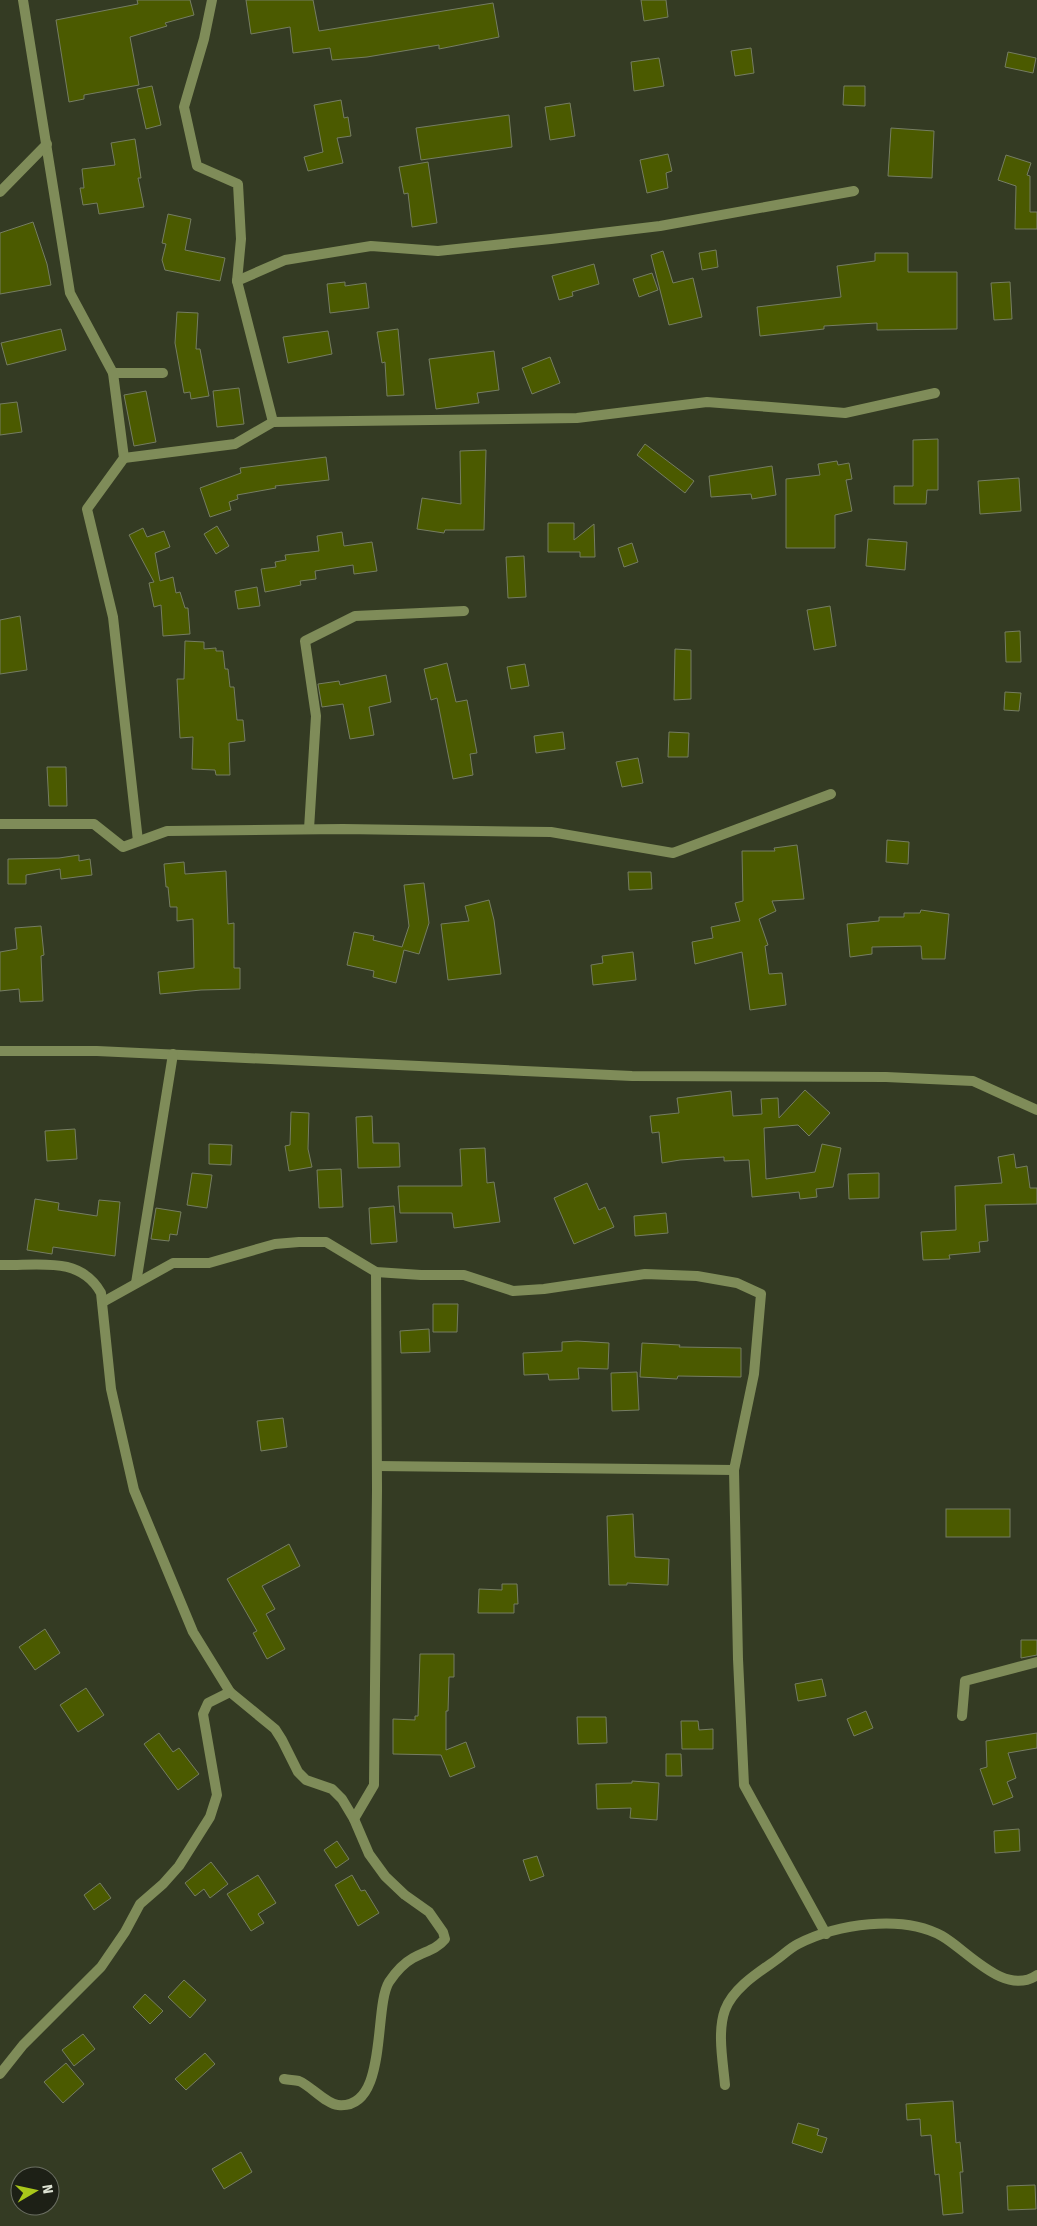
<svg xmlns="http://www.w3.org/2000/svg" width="1037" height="2226" font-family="'Fira Sans',sans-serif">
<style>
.building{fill:#4b5a00;stroke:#757d62}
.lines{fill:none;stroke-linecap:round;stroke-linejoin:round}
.street{stroke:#7f8c59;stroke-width:10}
</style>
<rect width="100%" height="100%" fill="#343b23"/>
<g class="building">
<polygon points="137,0 190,0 194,15 165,23 167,26 130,37 139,85 84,95 84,99 69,102 56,20 138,4"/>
<polygon points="246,0 313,0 319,31 493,3 499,37 439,49 439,45 367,57 332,60 330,48 293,53 290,27 251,34"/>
<polygon points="641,0 666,0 668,17 644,21"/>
<polygon points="751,48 754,73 735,76 731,51"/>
<polygon points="1008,52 1036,58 1033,73 1005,67"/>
<polygon points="659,58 664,86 634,91 631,62"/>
<polygon points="152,86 161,125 146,129 137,89"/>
<polygon points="844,86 865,86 865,106 843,105"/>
<polygon points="341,100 344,118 348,117 351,136 337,138 343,163 308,171 304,157 323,152 314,105"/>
<polygon points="570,103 575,136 550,140 545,107"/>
<polygon points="509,115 512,147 421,160 416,128"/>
<polygon points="891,128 934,131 932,178 888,176"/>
<polygon points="135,139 141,178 138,178 144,207 99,214 97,203 83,205 80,188 84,188 82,169 115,165 111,143"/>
<polygon points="668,154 672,171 666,173 668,188 647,193 640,160"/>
<polygon points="1006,155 1031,163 1027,175 1030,176 1030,212 1037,212 1037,229 1015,229 1016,186 998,180"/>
<polygon points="428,162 437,223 412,227 408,193 404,194 399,167"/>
<polygon points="168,214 191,219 185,250 225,258 220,281 165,270 162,260 166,244 162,243"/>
<polygon points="33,222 47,264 51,285 0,294 0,233"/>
<polygon points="716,250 718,267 702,270 699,253"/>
<polygon points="663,251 673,283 693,278 702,317 669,325 651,255"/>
<polygon points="875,253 908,253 908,272 957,272 957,329 877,330 877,323 824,326 824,329 760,336 757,307 841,297 837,266 875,261"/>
<polygon points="594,264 599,284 572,292 573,296 559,300 552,276"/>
<polygon points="652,273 658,290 639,297 633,279"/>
<polygon points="345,282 345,286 366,283 369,308 330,313 327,284"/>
<polygon points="1010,282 1012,319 994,320 991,283"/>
<polygon points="177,312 198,313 196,349 200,349 209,396 191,399 190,392 184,393 175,343"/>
<polygon points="61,329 66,350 7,365 1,343"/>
<polygon points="398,329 404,395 387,396 385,362 382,363 377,332"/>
<polygon points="328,331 332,354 288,363 283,337"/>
<polygon points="494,351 499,390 477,393 479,403 436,409 429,359"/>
<polygon points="550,357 560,383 532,394 522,368"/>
<polygon points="239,388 244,424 217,427 213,391"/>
<polygon points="146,391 156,442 134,446 124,395"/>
<polygon points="17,402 22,432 0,435 0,404"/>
<polygon points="938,439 938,490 927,490 926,504 894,504 894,486 913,486 913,440"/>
<polygon points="645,444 694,481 685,493 637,455"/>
<polygon points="486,450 484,530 445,530 444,533 417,529 422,498 461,504 460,451"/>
<polygon points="326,457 329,480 275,486 276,488 237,495 238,499 229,502 231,510 210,517 200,488 241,473 240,468"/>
<polygon points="837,461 838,465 849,463 852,479 846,480 852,511 835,515 835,548 786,548 786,479 820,475 818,464"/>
<polygon points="772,466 776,495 752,499 751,494 711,497 709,476"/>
<polygon points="1019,478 1021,511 980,514 978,481"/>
<polygon points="548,523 574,523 574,540 594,524 595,557 580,557 580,552 548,552"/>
<polygon points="217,526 229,546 216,554 204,534"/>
<polygon points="143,528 147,537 164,531 170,547 155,553 160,581 173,577 176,593 180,592 185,608 188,608 190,634 163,636 161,605 154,607 149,583 154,582 129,535"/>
<polygon points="342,532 344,546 372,542 377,571 354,574 353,565 315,571 316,579 300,581 301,585 265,592 261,569 276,567 275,562 286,560 285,555 319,551 317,536"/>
<polygon points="868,539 907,542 905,570 866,566"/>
<polygon points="632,543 638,562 624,567 618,548"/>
<polygon points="524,556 526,597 508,598 506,557"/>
<polygon points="257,587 260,606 238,609 235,591"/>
<polygon points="830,606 836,646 814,650 807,610"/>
<polygon points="20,616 27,670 0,674 0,620"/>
<polygon points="1020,631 1021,662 1006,662 1005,632"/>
<polygon points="185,641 204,642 204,649 216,648 216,651 223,651 225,669 228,669 230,687 234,687 237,720 243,720 245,741 229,743 230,775 216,775 215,770 192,769 193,737 180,738 177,679 184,679"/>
<polygon points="675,649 691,650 691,699 674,700"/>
<polygon points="447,663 456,702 467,700 477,753 470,754 473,775 453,779 437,698 431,700 424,669"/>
<polygon points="525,664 529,686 511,689 507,667"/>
<polygon points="386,675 391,702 369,707 374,735 350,739 343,704 322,707 318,684 339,681 340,685"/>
<polygon points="1005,692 1021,693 1019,711 1004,710"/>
<polygon points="563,732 565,749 536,753 534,736"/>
<polygon points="669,732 689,733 688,757 668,757"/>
<polygon points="638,758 643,783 622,787 616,762"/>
<polygon points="47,767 66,767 67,806 49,806"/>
<polygon points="887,840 909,842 908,864 886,862"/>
<polygon points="797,845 804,899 772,901 776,911 759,919 768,945 765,946 769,974 782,973 786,1005 750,1010 742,952 695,964 692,942 713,938 711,927 740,921 735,903 743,901 742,851 775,851 774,848"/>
<polygon points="79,855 79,861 90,859 92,875 61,879 60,869 26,875 26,884 8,884 8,859 59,858"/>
<polygon points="184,862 185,874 226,871 228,924 234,923 234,968 240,968 240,989 201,990 160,994 158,972 194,968 193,919 177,921 177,907 170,907 168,887 166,887 164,864"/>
<polygon points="628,872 651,872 652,889 629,890"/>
<polygon points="424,883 429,923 419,954 404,950 396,983 373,977 374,971 347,965 354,932 374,936 373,940 402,947 409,926 404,885"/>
<polygon points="489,900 494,920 501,974 448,980 441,924 469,921 465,906"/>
<polygon points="921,910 949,914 945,959 922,959 921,946 872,947 872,954 850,957 847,924 879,921 879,917 904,917 904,913 920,913"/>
<polygon points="41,926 44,955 41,956 43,1001 20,1002 19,989 0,991 0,952 17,949 15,928"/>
<polygon points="633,952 636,980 593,985 591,965 603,963 602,956"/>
<polygon points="805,1090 830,1113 809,1136 798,1125 764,1128 766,1179 815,1172 822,1144 841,1148 833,1187 816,1189 817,1197 800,1199 799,1192 752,1197 749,1160 724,1161 724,1157 680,1160 662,1163 659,1132 652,1133 650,1116 679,1113 677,1098 731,1091 733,1116 762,1114 761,1099 778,1098 779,1118"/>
<polygon points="291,1112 309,1113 308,1149 312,1167 289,1171 285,1146 290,1145"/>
<polygon points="372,1116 373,1143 399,1143 400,1167 358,1168 356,1117"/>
<polygon points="75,1129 77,1159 47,1161 45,1131"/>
<polygon points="209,1144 232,1145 231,1165 209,1164"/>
<polygon points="485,1148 487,1183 494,1182 500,1222 454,1228 452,1213 400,1213 398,1186 462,1186 460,1149"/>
<polygon points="1014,1154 1016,1168 1027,1166 1030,1188 1037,1188 1037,1204 985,1205 988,1241 979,1242 980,1252 949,1255 950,1259 923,1260 921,1232 956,1230 955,1186 1002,1183 998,1157"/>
<polygon points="341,1169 343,1207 319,1208 317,1170"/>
<polygon points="192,1173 212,1175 207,1208 187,1205"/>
<polygon points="879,1173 879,1198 849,1199 848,1174"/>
<polygon points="587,1183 599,1210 605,1207 614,1227 574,1244 554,1198"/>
<polygon points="35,1199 59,1203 58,1210 97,1216 99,1200 120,1202 115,1256 53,1247 52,1254 27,1250"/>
<polygon points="394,1206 397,1242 371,1244 369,1208"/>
<polygon points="156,1208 181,1212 177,1235 170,1234 169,1241 151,1239"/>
<polygon points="666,1213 668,1233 635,1236 634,1216"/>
<polygon points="433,1304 458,1304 457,1332 433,1332"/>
<polygon points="429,1329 430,1352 401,1353 400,1331"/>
<polygon points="577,1341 609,1343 608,1369 578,1368 579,1379 549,1380 548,1374 524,1375 523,1353 562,1351 562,1342"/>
<polygon points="642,1343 680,1345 679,1347 741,1348 741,1377 678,1376 677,1379 640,1377"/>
<polygon points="637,1372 639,1410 612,1411 611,1373"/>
<polygon points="283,1418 287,1447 261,1451 257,1421"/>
<rect x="946" y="1509" width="64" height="28"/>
<polygon points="633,1514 635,1557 669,1559 668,1585 627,1583 627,1585 609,1585 607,1516"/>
<polygon points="289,1544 300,1566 262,1586 275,1609 266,1614 285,1649 267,1659 253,1633 257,1631 227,1579"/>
<polygon points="502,1584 517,1584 518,1604 514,1604 514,1613 478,1613 479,1589 502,1590"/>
<polygon points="45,1629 60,1653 35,1670 19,1647"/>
<polygon points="1021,1640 1037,1640 1037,1655 1021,1658"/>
<polygon points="420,1654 454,1654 454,1677 449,1677 448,1711 446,1711 446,1750 466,1742 475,1767 450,1777 441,1755 393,1754 393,1719 415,1720 415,1716 418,1716"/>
<polygon points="822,1679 826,1696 798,1701 795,1684"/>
<polygon points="86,1688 104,1715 78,1732 60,1705"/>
<polygon points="866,1711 873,1728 854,1736 847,1719"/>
<polygon points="577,1717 606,1717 607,1743 578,1744"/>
<polygon points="681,1721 698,1721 699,1730 713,1729 713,1749 682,1749"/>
<polygon points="159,1733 173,1752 179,1748 199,1774 178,1790 144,1744"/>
<polygon points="1037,1733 1037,1748 1008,1753 1016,1778 1007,1782 1013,1797 993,1805 980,1769 987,1767 986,1741"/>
<polygon points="666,1754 681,1754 682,1776 666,1776"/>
<polygon points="632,1781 659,1783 657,1820 630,1818 631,1808 597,1809 596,1784 632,1783"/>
<polygon points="1019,1829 1020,1851 995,1853 994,1831"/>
<polygon points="337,1841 349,1859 336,1868 324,1850"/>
<polygon points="537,1856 544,1876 530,1881 523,1860"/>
<polygon points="211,1862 228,1884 210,1898 204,1889 195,1896 185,1883"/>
<polygon points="258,1875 276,1903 258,1914 264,1923 251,1931 227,1894"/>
<polygon points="352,1875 361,1891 365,1890 379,1913 358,1926 335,1885"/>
<polygon points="100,1883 111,1898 94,1910 84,1895"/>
<polygon points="184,1980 206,2000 190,2018 168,1997"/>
<polygon points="145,1994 163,2011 150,2024 133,2007"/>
<polygon points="83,2034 95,2049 74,2066 62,2050"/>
<polygon points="205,2053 215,2064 186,2090 175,2079"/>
<polygon points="66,2063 84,2084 63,2103 44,2082"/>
<polygon points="953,2101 956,2143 960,2142 963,2172 960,2172 963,2213 943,2215 939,2174 935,2175 931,2135 921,2136 920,2119 907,2120 906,2104"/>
<polygon points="798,2123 819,2129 817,2135 827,2138 822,2153 792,2143"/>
<polygon points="241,2152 252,2172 224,2189 212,2169"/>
<polygon points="1035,2185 1036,2209 1008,2210 1007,2186"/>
</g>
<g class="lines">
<g class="street">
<polyline points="23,0 70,293 113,373 163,373"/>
<polyline points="212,0 204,39 184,107 197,166 238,184 241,239 237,281"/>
<polyline points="0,192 47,144"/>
<polyline points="113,373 124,458 87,509 113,617 138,841"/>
<polyline points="273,422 237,281 285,260 371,246 438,251 551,239 660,226 854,191"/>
<polyline points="124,458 235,444 273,422 577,418 707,402 845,413 935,393"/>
<polyline points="0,824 94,824 123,847 167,831 343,829 551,832 673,853 831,794"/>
<polyline points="309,829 316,716 305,641 355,616 464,611"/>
<polyline points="0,1051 97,1051 632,1076 886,1077 973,1081 1037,1110"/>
<path d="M 0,1265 C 37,1266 80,1255 101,1293 L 111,1389 L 134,1490 L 193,1632 L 230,1692 L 275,1729 L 282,1740 L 298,1772 L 306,1780 L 332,1789 L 342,1799 L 354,1819 L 369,1854 L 385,1876 L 405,1895 L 429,1912 L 443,1932 L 445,1939 C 436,1950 425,1951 413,1958 C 404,1963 395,1973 389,1982 C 373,2008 389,2110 338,2105 C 326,2104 311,2086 299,2081 C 294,2080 289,2080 284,2079"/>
<polyline points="136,1283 173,1054"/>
<polyline points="103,1302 173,1263 209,1263 275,1244 299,1242 326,1242 376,1272 421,1275 464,1275 513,1291 544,1289 645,1274 697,1276 737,1283 761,1294 754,1374 734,1470 377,1466"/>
<polyline points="734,1470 738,1659 744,1785 826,1934"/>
<polyline points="962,1716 965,1681 1037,1662"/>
<polyline points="354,1819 374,1785 377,1490 376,1272"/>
<polyline points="0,2074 23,2045 101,1967 125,1932 140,1904 163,1884 179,1866 210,1817 217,1795 203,1714 208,1703 230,1692"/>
<path d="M 725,2085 C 723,2062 717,2032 725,2010 C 733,1988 759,1972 776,1960 C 783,1955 790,1948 798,1944 C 837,1924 902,1914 942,1936 C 968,1951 1005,1997 1037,1975"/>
</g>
</g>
<g transform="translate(35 2191) rotate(81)"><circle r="24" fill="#1d2016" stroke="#6a6e62"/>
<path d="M0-4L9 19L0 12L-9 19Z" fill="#a9c71a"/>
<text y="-8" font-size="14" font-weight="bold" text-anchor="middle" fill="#dee3d4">N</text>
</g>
</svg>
